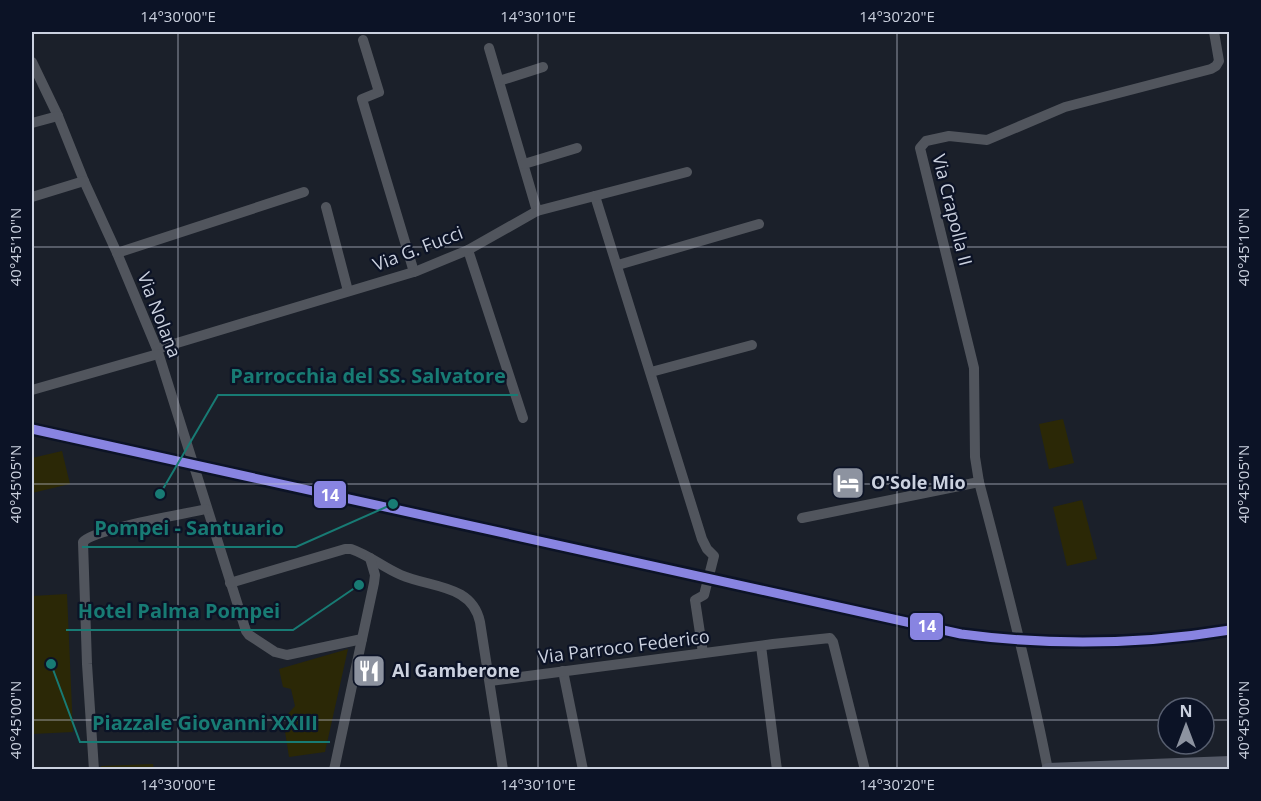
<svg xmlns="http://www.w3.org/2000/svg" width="1261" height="801" font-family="'Open Sans',sans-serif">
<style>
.green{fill:#2b2806}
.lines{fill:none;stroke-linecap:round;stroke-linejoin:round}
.minor{stroke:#51555d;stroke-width:10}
.major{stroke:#555a67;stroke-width:14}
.rail-1-casing{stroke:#0c1326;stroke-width:14}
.rail-1{stroke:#8884e1;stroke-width:9}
.ticks{fill:none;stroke:#cbd1df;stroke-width:1.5;stroke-opacity:0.45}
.labels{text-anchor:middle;stroke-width:4.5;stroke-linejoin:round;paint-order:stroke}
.street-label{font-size:18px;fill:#cbd1df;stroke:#0c1326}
.poi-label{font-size:18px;font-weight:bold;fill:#cbd1df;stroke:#0c1326;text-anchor:start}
.leader{fill:none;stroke:#187b74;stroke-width:2}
.callout-dot{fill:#187b74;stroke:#0c1326;stroke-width:2}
.callout-label{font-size:20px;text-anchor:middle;font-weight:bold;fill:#187b74;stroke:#0c1326;stroke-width:4.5;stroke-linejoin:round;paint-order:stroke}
.line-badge{stroke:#0c1326;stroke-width:2}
.badge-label{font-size:16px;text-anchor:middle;font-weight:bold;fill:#fff}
.neatline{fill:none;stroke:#cbd1df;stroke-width:2}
.ticks-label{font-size:15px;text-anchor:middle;fill:#cbd1df}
</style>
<rect width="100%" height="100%" fill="#1b202a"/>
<g class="green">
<polygon points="1063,419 1074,463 1049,469 1039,424"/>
<polygon points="62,451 70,484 32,493 32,458"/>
<polygon points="1082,500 1097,559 1067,566 1053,507"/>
<polygon points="67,594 73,732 32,734 32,596"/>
<polygon points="348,649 325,752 289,757 284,725 289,724 288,714 295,706 291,689 283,687 279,669"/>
<polygon points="153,764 154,769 102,769 101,766"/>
</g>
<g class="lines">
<g class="minor">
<polyline points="363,40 379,92 362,99 414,272"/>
<polyline points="489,48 537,211"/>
<polyline points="32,62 58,116 84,181 117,253 157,349 246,631 249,635 275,652 287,655 362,639"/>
<polyline points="499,81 543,67"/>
<polyline points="32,123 58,116"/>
<polyline points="524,164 577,148"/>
<polyline points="595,196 702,539 707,549 714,556 704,595 695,600 703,653"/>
<polyline points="32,197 84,181"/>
<polyline points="326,207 348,291"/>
<polyline points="468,250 523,418"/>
<polyline points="117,253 304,192"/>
<polyline points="618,265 759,224"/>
<polyline points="157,349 417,271 468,250 537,211 687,172"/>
<polyline points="651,372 752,345"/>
<polyline points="32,390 158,354"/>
<polyline points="802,518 979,482"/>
<path d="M 230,583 L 345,549 L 351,549 C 369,555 384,568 401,575 C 431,588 472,584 480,622 L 503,770"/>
<polyline points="761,646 777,770"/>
<polyline points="563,671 583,770"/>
<polyline points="490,681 773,644 830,638 833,642 865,770"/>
<path d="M 94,770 L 87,664 L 83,542 C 93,529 185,514 206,509"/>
<polyline points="334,770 374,583 375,575 370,558"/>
<path d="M 1048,770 C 1029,673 1004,577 979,482 L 975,457 L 974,368 L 920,148 L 926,141 L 949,136 L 987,140 L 1065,107 L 1211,69 L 1216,66 L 1219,61 L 1214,32"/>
</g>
<polyline class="major" points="1048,770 1230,763"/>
<g class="rail-1-casing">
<path id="rail-1" d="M 32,429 L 961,634 C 1052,646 1139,645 1230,630"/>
</g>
<use href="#rail-1" class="rail-1"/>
</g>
<path class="ticks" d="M 178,32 L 178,770M 538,32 L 538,770M 897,32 L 897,770M 32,247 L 1230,247M 32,484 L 1230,484M 32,720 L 1168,720M 1204,720 L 1230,720"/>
<defs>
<g id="hotel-square" transform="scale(1.725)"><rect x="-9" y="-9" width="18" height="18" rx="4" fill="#8d93a0" stroke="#0c1326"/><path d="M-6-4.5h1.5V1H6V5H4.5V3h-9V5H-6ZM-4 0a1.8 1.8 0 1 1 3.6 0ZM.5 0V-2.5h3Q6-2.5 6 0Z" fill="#fff"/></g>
<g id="restaurant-square" transform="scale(1.725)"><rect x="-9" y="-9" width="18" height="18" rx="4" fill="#8d93a0" stroke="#0c1326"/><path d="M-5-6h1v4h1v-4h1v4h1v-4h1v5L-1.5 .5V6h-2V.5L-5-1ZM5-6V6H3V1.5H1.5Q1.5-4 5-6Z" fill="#fff"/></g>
</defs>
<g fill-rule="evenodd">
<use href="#hotel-square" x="848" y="483"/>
<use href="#restaurant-square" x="369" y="671"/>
</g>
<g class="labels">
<g class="street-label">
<text transform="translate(952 210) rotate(76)" y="6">Via Crapolla II</text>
<text transform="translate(418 249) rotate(-21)" y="6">Via G. Fucci</text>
<text transform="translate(159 315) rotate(69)" y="6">Via Nolana</text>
<text transform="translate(624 647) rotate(-7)" y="6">Via Parroco Federico</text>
</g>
<g class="poi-label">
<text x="871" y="489">O'Sole Mio</text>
<text x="392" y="677">Al Gamberone</text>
</g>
</g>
<path class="leader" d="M160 494L218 395H518M393 504L296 547H82M359 585L293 630H66M51 664L80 742H330"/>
<g class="callout-dot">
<circle cx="160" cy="494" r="6"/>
<circle cx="393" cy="504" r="6"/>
<circle cx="359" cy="585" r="6"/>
<circle cx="51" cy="664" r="6"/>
</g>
<g class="callout-label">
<text x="368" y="383">Parrocchia del SS. Salvatore</text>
<text x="189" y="535">Pompei - Santuario</text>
<text x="179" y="618">Hotel Palma Pompei</text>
<text x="205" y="730">Piazzale Giovanni XXIII</text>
</g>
<g class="line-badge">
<rect x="313" y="480" width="34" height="29" rx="6" fill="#8884e1"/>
<rect x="909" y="612" width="35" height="29" rx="6" fill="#8884e1"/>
</g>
<g class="badge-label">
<text x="330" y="501">14</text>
<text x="927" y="632">14</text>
</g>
<rect width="1261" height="801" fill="none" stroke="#0c1326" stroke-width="66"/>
<g transform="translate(1186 726)"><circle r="28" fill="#0c1326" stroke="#585f70" stroke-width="1.5"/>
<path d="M0-4.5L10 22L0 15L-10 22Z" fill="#8d93a0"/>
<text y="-9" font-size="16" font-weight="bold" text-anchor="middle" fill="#cbd1df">N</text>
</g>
<rect x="33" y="33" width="1195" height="735" class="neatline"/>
<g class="ticks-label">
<text x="178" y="22">14°30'00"E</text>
<text x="538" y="22">14°30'10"E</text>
<text x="897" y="22">14°30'20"E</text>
<text transform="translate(16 247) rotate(-90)" y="5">40°45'10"N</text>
<text transform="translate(1244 247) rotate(-90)" y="5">40°45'10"N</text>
<text transform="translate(16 484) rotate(-90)" y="5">40°45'05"N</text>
<text transform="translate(1244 484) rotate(-90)" y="5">40°45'05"N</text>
<text transform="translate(16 720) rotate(-90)" y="5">40°45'00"N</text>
<text transform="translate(1244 720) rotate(-90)" y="5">40°45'00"N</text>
<text x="178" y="790">14°30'00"E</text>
<text x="538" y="790">14°30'10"E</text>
<text x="897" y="790">14°30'20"E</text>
</g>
</svg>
